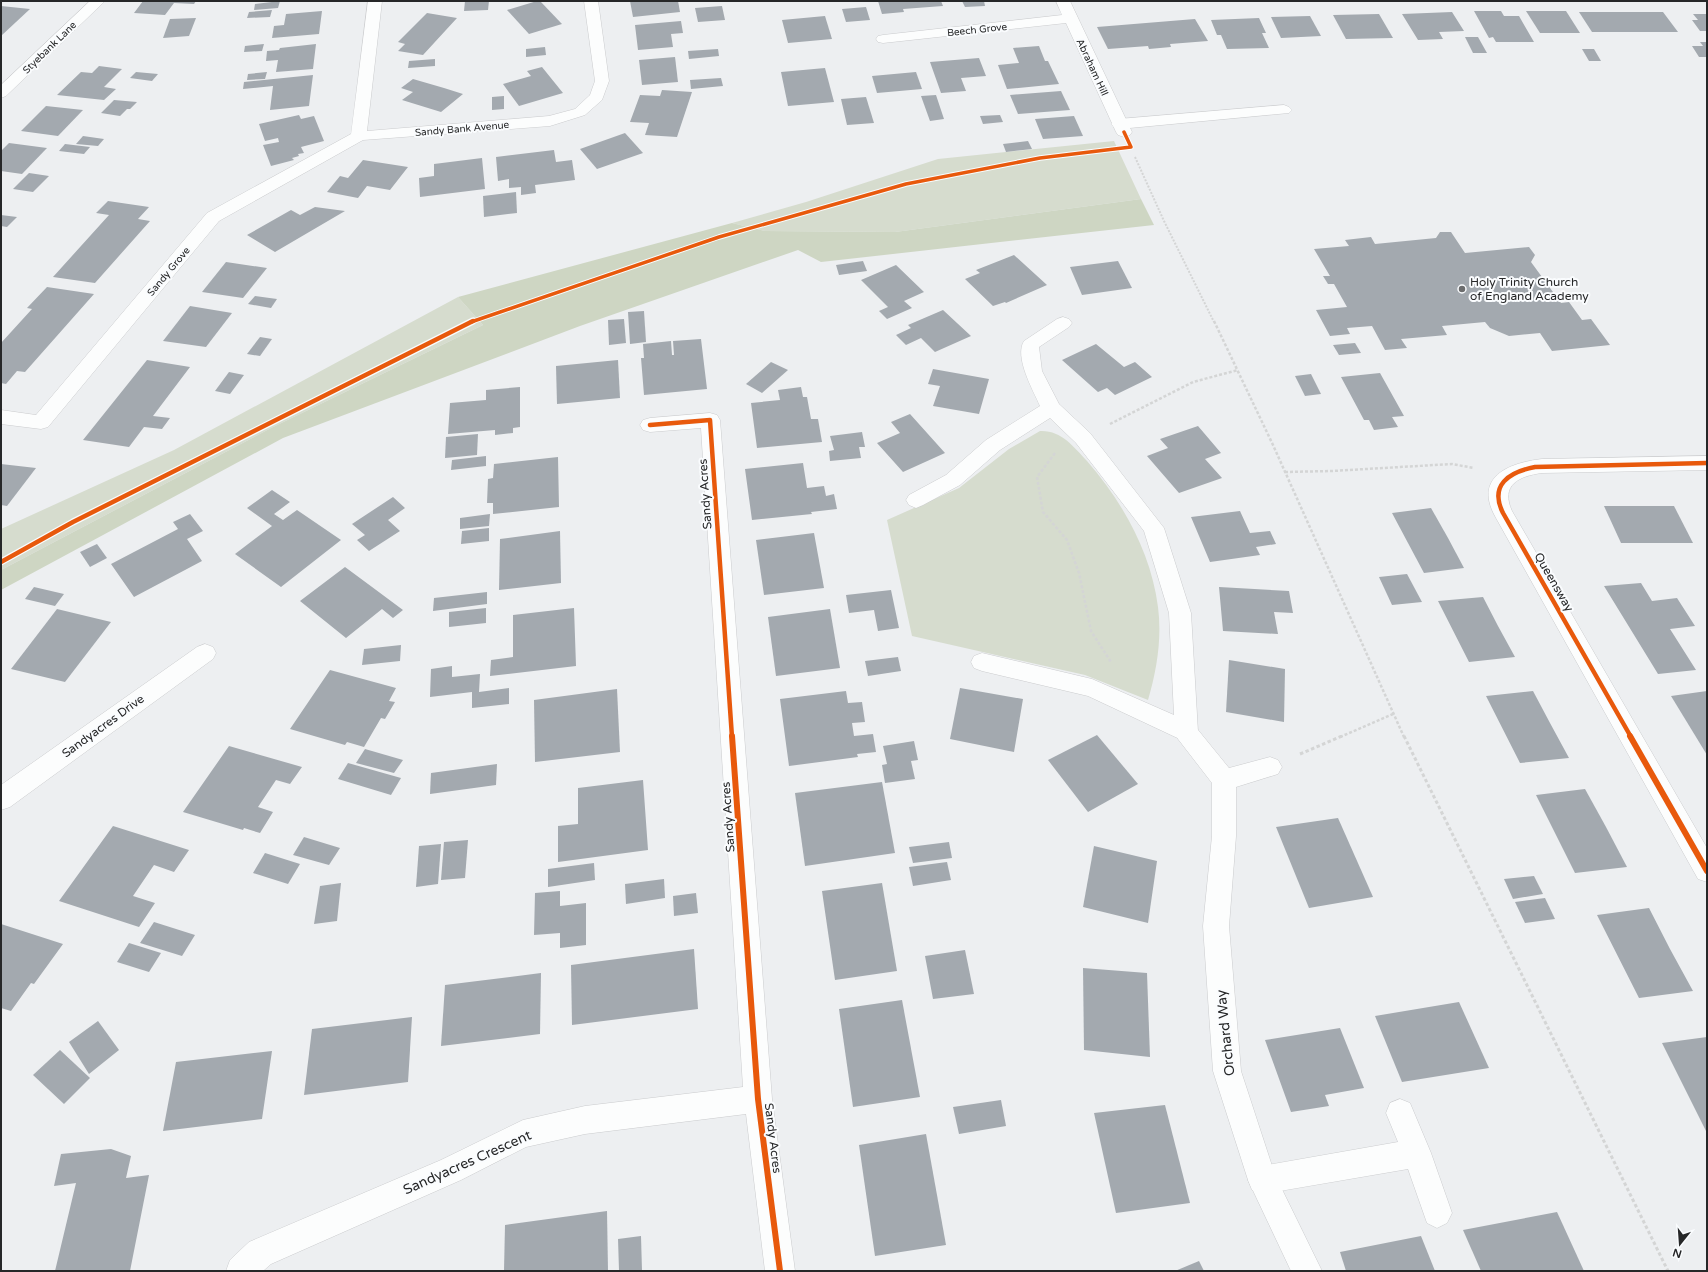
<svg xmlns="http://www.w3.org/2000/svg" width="1708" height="1272" font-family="'Varela Round',sans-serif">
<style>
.green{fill:#d6dcce}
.forest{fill:#ced6c3}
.building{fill:#a3a9af}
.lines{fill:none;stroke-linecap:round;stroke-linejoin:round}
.service-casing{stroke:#cbccce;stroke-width:1}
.minor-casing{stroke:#cbccce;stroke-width:1}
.tertiary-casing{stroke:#cbccce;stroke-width:1}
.path-far2{stroke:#d4d5d5;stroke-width:2;stroke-dasharray:2 1.5;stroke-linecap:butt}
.path-far1{stroke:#d4d5d5;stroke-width:2.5;stroke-dasharray:3 2;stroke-linecap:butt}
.path{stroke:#d4d5d5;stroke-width:3;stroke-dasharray:3.5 2.5;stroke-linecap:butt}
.service{fill:#fcfdfd;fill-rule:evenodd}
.minor{fill:#fcfdfd;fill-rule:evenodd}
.tertiary{fill:#fcfdfd;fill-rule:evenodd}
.cycleway-far2-casing{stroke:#fafcfe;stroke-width:5.5}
.cycleway-far1-casing{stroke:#fafcfe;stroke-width:7}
.cycleway-casing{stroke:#fafcfe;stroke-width:8}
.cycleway-far2{stroke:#e8590c;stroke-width:3.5}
.cycleway-far1{stroke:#e8590c;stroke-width:4.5}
.cycleway{stroke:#e8590c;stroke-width:6}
.poi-dot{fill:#6c6d6e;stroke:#fafcfe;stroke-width:1.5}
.labels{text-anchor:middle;stroke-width:4;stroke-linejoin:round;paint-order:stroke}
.far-street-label{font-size:10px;fill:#262728;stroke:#fafcfe}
.poi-label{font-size:12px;fill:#262728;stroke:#fafcfe;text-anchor:start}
.street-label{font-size:12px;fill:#262728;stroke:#fafcfe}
.near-street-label{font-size:14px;fill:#262728;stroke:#fafcfe}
</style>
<rect width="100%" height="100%" fill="#edeff1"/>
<g class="green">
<polygon points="1114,141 1141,199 895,232 765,231 732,223 806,202 938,159"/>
<polygon points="458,297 483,325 271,428 1,570 1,529 174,450"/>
<path d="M 1040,431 C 1061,430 1073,446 1087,461 C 1122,501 1151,552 1158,607 C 1162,638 1157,669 1148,700 L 1085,675 L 912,636 L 887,520 L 959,488 L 1009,449 Z"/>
</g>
<polygon class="forest" points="1141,199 1154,225 821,262 798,250 580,326 283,438 1,590 1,570 271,428 483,325 458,297 732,223 765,231 895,232"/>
<g class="building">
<polygon points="143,1 196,1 194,4 174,3 165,15 134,13"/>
<polygon points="280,1 278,8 254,10 255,4"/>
<polygon points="465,1 489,1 488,10 464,11"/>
<polygon points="537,1 540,1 562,24 529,34 507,10"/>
<polygon points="630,1 678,1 680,12 633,17"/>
<polygon points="878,1 941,1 943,6 903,9 904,12 882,14"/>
<polygon points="962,1 984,1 985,6 965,7"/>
<polygon points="1,6 30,9 1,36"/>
<polygon points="722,6 725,20 698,22 695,8"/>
<polygon points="866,7 870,20 846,22 842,9"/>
<polygon points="272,10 270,17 247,18 249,12"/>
<polygon points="322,11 319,34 272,38 274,26 284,25 286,14"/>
<polygon points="1474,11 1501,11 1504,16 1519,16 1534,42 1496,42 1493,37 1489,38"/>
<polygon points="1526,11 1566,11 1580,33 1540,33"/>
<polygon points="1452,12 1464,31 1439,32 1443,39 1418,40 1402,14"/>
<polygon points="1579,12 1663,12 1678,32 1592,32"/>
<polygon points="427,13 457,18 423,55 398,51 405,44 398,42"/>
<polygon points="1379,14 1393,38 1346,39 1333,15"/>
<polygon points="1693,14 1707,14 1707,31 1700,31 1692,20 1698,20"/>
<polygon points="825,16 832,39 788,43 782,20"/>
<polygon points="1310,16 1321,36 1281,38 1271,17"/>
<polygon points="196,18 189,36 163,38 170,19"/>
<polygon points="1259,18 1266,33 1262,33 1269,48 1227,49 1221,35 1217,35 1211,20"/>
<polygon points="1195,19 1208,41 1170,44 1171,47 1149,49 1148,46 1108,49 1097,27"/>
<polygon points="681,21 683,33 671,34 673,47 638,50 635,25"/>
<polygon points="1465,37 1478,37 1487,53 1473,53"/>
<polygon points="1700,42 1707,42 1707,57 1699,57 1692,46 1703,46"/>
<polygon points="264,44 262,51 244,52 245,46"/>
<polygon points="316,44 313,69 276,72 278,60 266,61 267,51 279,50 280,48"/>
<polygon points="1039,46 1045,61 1048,61 1059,84 1007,89 998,65 1019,63 1013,48"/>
<polygon points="545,47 546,55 526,57 526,49"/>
<polygon points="718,49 719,56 689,59 688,51"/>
<polygon points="1582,49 1594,49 1601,61 1589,61"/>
<polygon points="675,57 678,82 642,85 639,60"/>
<polygon points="979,58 986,76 961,78 966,91 941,93 930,62"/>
<polygon points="435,59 435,66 408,68 409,61"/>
<polygon points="99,66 122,69 104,87 116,89 104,100 57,95 81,72 92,73"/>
<polygon points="542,67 563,93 519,106 503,84 531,76 527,71"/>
<polygon points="825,68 834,102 788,106 781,72"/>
<polygon points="136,72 158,74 152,81 130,78"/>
<polygon points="267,72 265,79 247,80 248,74"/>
<polygon points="916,72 922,89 877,93 872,76"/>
<polygon points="313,75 309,106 270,110 273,86 243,89 244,82"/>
<polygon points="721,78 723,86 691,89 690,80"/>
<polygon points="413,79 444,88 463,94 441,112 402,100 413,92 401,88"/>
<polygon points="662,90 692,92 677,137 645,135 649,123 630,122 640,95 660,96"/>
<polygon points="1061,91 1070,110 1018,114 1010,95"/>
<polygon points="936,95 944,119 930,121 921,96"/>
<polygon points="504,96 504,109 492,110 492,97"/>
<polygon points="866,97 874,123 847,125 841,99"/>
<polygon points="114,100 137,102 130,109 127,109 120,116 101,113"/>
<polygon points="46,106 83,110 58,136 21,131"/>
<polygon points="299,115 301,119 314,116 324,141 301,147 304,153 298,154 299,156 292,158 294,160 271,166 263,145 279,142 278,138 265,141 259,124"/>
<polygon points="1000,115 1003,122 983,124 980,116"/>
<polygon points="1074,116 1083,136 1043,139 1035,119"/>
<polygon points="625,133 643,153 597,169 580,149"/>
<polygon points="83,136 104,139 98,146 76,144"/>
<polygon points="1028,141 1032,149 1006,152 1003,144"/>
<polygon points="9,143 47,148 22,174 1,171 1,151"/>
<polygon points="65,144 90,147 84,154 59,151"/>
<polygon points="554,150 556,162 572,160 575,180 535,185 536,193 521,195 521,187 509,188 509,179 498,181 496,157"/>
<polygon points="482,158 485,189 420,197 419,178 434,176 434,164"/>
<polygon points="363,160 408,167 390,190 367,186 358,198 327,192 340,176 348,178"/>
<polygon points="29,173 49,176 33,192 13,189"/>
<polygon points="516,192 517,213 484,217 483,196"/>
<polygon points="108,201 149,207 138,219 150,221 95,283 53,277 109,215 96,213"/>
<polygon points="315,207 345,211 275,252 247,235 291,210 300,215"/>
<polygon points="1,215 17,217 7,227 1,226"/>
<polygon points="1440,232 1451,232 1465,253 1529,247 1535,255 1531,262 1561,303 1569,302 1582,320 1591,319 1610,345 1552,351 1540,333 1509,336 1490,328 1485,322 1442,326 1447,335 1401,339 1407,348 1385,350 1372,326 1347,328 1350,334 1330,336 1316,310 1347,307 1334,284 1328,284 1323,276 1330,276 1314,249 1349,246 1345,240 1371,237 1375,244 1436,238"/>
<polygon points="1014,255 1047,285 1006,303 1005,302 993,306 965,279 980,273 976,270"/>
<polygon points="863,261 867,271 839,275 836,265"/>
<polygon points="1118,261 1132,288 1082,295 1070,267"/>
<polygon points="226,262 267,268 243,298 202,292"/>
<polygon points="896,265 924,292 904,301 912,308 887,319 879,311 888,307 861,280"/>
<polygon points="47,287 94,294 25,372 17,371 6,384 1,383 1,343 32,309 27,308"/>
<polygon points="255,296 277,299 271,308 248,304"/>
<polygon points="190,306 232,313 206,347 163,341"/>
<polygon points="943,310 971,336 935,352 921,338 906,345 896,335 911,328 908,325"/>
<polygon points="644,311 646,342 630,344 628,312"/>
<polygon points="624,319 626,343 609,345 608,320"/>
<polygon points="260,337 272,339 260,356 247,354"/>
<polygon points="701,339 707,389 644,395 641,358 644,358 643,344 671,341 672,355 674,355 673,341"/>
<polygon points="1355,343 1361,353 1339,355 1333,345"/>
<polygon points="1096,344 1124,367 1135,362 1152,377 1115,395 1107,388 1098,392 1062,360"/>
<polygon points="147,360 190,367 153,416 170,418 162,429 144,427 129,447 83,440"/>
<polygon points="618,360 620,398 557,404 556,366"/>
<polygon points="771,362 788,370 762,393 746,384"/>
<polygon points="933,369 989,379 979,414 933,406 940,386 928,384"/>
<polygon points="229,372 244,375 230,394 215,391"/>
<polygon points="1380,373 1404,416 1392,417 1398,427 1374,430 1369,420 1364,420 1341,377"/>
<polygon points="1311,374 1321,394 1305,396 1295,376"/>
<polygon points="520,387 520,427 513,428 513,433 495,435 495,430 448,434 450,403 486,400 486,390"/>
<polygon points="801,387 803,397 807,397 811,419 818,419 822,442 757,448 751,403 780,400 778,390"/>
<polygon points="910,414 945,453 903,472 877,443 900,433 891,422"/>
<polygon points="1198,426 1221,453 1205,459 1222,478 1179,493 1147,456 1168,448 1160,439"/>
<polygon points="862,432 865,447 859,447 861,458 830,461 829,451 834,450 830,436"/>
<polygon points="478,434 477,455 445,458 446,437"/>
<polygon points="486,456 486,466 451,470 452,460"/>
<polygon points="558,457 559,507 493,514 493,503 487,503 488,479 493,478 494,464"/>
<polygon points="803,463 807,488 824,486 826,496 834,494 837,509 811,512 812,514 752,520 745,469"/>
<polygon points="1,464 36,468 7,506 1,505"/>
<polygon points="272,490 290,502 274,514 283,520 297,510 341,540 281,587 235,554 272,526 247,508"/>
<polygon points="393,497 405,508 388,520 400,531 369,551 357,540 365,535 352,524"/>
<polygon points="1604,506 1674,506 1693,543 1621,543"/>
<polygon points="1431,508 1448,538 1464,568 1424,573 1392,513"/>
<polygon points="1240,511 1250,533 1270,531 1276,544 1256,547 1260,555 1210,562 1191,517"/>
<polygon points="190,514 203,531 187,539 202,561 134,597 111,564 178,529 173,522"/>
<polygon points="490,514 489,526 460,529 460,518"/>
<polygon points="489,528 489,541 461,544 462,531"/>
<polygon points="560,531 561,583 499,590 500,539"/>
<polygon points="814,533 824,588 764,595 756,540"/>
<polygon points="97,544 107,558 90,567 80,552"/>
<polygon points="345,567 368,584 403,610 393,618 382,609 346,638 300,601"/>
<polygon points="1407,574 1422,602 1392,605 1379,577"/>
<polygon points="1641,583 1652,601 1677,598 1695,626 1670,629 1696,670 1658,674 1604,586"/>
<polygon points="34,587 64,594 55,606 25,599"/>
<polygon points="1219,587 1289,591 1293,613 1274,612 1278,634 1223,631"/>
<polygon points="891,590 899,628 878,631 874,610 849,613 846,595"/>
<polygon points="487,592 487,604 433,611 434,598"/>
<polygon points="1483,597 1498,626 1515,657 1469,662 1438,601"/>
<polygon points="486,608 486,623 449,627 449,612"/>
<polygon points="574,608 576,666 490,676 491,660 513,657 513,615"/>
<polygon points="57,609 111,622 65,682 11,669"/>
<polygon points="830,609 840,668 776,676 768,617"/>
<polygon points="401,645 400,661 362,665 364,649"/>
<polygon points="898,657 901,671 868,676 865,661"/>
<polygon points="1229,660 1285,669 1284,722 1226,712"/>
<polygon points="452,666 452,677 480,674 479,692 509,688 509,704 472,708 472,692 430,697 431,669"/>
<polygon points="330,670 396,688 389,701 395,702 385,719 381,718 364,747 347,742 345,745 290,729"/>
<polygon points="960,688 1023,699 1014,752 950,739"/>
<polygon points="617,689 620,752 535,762 534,700"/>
<polygon points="846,691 848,703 862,702 865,722 852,723 854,736 873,734 876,752 857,754 858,757 789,766 780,699"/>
<polygon points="1533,691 1550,723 1569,758 1520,763 1486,696"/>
<polygon points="1707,691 1707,755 1671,696"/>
<polygon points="1097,735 1138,784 1088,812 1048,760"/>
<polygon points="914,741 918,760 911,761 915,779 885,783 882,765 887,764 883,746"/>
<polygon points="229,746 302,767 290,784 276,780 258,807 273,812 260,833 244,828 243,830 183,812"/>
<polygon points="365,749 403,760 394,773 356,763"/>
<polygon points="348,763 401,778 391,795 338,779"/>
<polygon points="497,764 496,785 430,794 431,773"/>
<polygon points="643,780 648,850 558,862 558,826 578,824 578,788"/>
<polygon points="882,782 895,853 805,866 795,793"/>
<polygon points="1585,789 1606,827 1627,867 1575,873 1536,795"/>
<polygon points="1338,818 1373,897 1309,908 1276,827"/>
<polygon points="113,826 189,850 174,872 154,865 133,896 155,903 139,927 59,901"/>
<polygon points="304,837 340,848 329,865 293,855"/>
<polygon points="468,840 465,878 441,880 444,842"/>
<polygon points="949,842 952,858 913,863 909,847"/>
<polygon points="441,844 438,884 416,887 419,846"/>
<polygon points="1094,846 1157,861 1148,923 1083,907"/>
<polygon points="265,853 300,864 288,884 253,873"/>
<polygon points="947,862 951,880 913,886 909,867"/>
<polygon points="594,863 595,880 548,887 548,869"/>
<polygon points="1534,876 1543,894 1513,899 1504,879"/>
<polygon points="664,879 665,898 626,904 625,884"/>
<polygon points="341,883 337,921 314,924 320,886"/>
<polygon points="882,883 897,971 835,980 822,891"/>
<polygon points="560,891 560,906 586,903 586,945 560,948 560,933 534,935 535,893"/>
<polygon points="696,893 698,913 674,916 673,896"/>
<polygon points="1545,898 1555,919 1525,923 1515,902"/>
<polygon points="1649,908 1670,949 1693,991 1639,998 1597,915"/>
<polygon points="154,922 195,935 182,956 140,943"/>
<polygon points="1,924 63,944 34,984 31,983 11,1011 1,1008"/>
<polygon points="129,943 161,953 149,972 117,962"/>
<polygon points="694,949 698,1009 572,1025 571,965"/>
<polygon points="965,950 974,994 933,999 925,956"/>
<polygon points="1083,968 1147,973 1150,1057 1084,1050"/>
<polygon points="541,973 540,1034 441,1046 445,985"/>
<polygon points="902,1000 920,1097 853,1107 839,1009"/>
<polygon points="1459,1002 1489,1068 1402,1082 1375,1016"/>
<polygon points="412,1017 408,1082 304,1095 312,1029"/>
<polygon points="98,1021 119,1050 89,1074 69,1042"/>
<polygon points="1340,1028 1364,1088 1325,1095 1329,1106 1291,1112 1265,1040"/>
<polygon points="1707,1037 1707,1133 1662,1043"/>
<polygon points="60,1050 90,1078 64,1104 33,1075"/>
<polygon points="272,1051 262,1119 163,1131 176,1062"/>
<polygon points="1001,1100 1006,1126 959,1134 953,1107"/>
<polygon points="1165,1105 1190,1203 1116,1213 1094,1113"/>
<polygon points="926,1134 946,1245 875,1256 859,1145"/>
<polygon points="111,1149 131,1156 126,1178 149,1175 130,1271 55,1271 76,1183 54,1186 61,1154"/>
<polygon points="607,1211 608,1271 504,1271 505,1225"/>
<polygon points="1557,1212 1584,1271 1481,1271 1463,1230"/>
<polygon points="641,1236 642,1271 619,1271 618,1239"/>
<polygon points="1421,1236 1435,1271 1346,1271 1340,1252"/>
<polygon points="1199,1261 1204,1271 1175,1271"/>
</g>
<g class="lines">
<g class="service-casing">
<g id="service">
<polygon points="1284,105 1289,107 1292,110 1289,113 1119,129 1114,127 1111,124 1114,121 1119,119"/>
<path d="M 1063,317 L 1069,319 L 1072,323 L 1069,327 L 1039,347 L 1042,371 L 1059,404 L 1090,433 L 1164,528 L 1191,613 L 1198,732 L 1194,739 L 1186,742 L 1088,696 L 982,671 L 974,668 L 971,662 L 974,656 L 982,653 L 1092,679 L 1174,715 L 1169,613 L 1144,531 L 1076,443 L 1050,418 L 1000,450 L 960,485 L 923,505 L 916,508 L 909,505 L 906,500 L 909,495 L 946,475 L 986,440 L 1040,406 C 1033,390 1014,357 1024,341 L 1057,319 Z"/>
<polygon points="1400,1099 1410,1103 1431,1153 1452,1213 1447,1223 1437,1228 1427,1223 1408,1169 1262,1194 1252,1190 1248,1180 1252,1170 1262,1166 1398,1142 1386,1113 1390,1103"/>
</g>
</g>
<g class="minor-casing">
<g id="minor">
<polygon points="368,1 382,1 367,131 549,116 575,109 590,95 595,81 584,1 598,1 609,81 602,100 585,115 550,126 363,140 219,221 48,427 41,429 1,424 1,410 36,415 207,213 351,134"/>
<polygon points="1056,1 1070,1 1132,132 1130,135 1124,137 1118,135 1116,132 1066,23 883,43 878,42 876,39 878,36 883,35 1062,15"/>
<polygon points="710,413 717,415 720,420 772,1099 795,1271 765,1271 746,1114 585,1134 526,1147 461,1180 271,1264 263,1271 226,1271 230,1260 249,1242 441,1160 523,1120 585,1106 743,1087 701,428 650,432 643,430 640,425 643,420 650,418"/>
<path d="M 1707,456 L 1707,470 L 1542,473 C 1519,476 1500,485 1512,511 L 1707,848 L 1707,882 L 1698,879 L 1496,518 C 1473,478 1507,463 1542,459 Z"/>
<polygon points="205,644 213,647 216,653 213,659 10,807 1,810 1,785 197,647"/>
<polygon points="1186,722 1194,725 1229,768 1270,757 1278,760 1282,767 1278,774 1236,787 1236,836 1229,926 1241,1071 1275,1175 1322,1271 1291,1271 1248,1180 1213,1071 1203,926 1212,836 1212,783 1178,739 1174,732 1178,725"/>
</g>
</g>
<g class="tertiary-casing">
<polygon id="tertiary" points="90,1 105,1 6,96 1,98 1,85"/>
</g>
<polyline class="path-far2" points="1135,157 1164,221 1214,322"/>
<g class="path-far1">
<polyline points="1214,321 1273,445 1404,737"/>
<polyline points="1110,424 1193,382 1238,370"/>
<polyline points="1055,453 1037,477 1043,512 1067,540 1079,573 1091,631 1111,662"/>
<polyline points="1285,472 1332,471 1452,464 1474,468"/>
<polyline points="1340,737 1393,714"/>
</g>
<g class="path">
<polyline points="1404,736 1668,1271"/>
<polyline points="1300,754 1342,736"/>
</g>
<use href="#service" class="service"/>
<use href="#minor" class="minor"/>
<use href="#tertiary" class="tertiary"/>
<g class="cycleway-far2-casing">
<polyline id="cycleway-far2" points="471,322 719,237 906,184 1040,158 1131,147 1124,132"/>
</g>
<g class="cycleway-far1-casing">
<g id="cycleway-far1">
<polyline points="650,425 710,420 732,737"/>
<polyline points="1,562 73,522 473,321"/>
<path d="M 1631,737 L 1503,513 C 1489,485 1509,472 1535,467 L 1707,463"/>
</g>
</g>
<g class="cycleway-casing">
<g id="cycleway">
<polyline points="732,736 758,1099 780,1271"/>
<polyline points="1630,736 1707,871"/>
</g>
</g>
<use href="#cycleway-far2" class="cycleway-far2"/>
<use href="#cycleway-far1" class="cycleway-far1"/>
<use href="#cycleway" class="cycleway"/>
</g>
<circle class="poi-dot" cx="1462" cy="289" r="4"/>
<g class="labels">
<g class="far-street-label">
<text transform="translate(977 29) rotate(-6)" y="4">Beech Grove</text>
<text transform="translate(49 47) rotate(-44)" y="4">Styebank Lane</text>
<text transform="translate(1093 67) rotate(65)" y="4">Abraham Hill</text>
<text transform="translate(462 128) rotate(-5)" y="4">Sandy Bank Avenue</text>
<text transform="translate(168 271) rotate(-50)" y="4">Sandy Grove</text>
</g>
<g class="poi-label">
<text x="1470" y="286">Holy Trinity Church<tspan x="1470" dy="14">of England Academy</tspan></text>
</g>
<g class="street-label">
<text transform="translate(705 494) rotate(-94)" y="4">Sandy Acres</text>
<text transform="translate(1554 582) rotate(60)" y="4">Queensway</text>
<text transform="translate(103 726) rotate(-36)" y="4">Sandyacres Drive</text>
<text transform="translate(728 817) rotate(-94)" y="4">Sandy Acres</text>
<text transform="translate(773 1138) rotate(83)" y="4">Sandy Acres</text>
</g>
<g class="near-street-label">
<text transform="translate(1225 1033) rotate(-96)" y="5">Orchard Way</text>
<text transform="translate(467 1162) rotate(-24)" y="5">Sandyacres Crescent</text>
</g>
</g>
<rect width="1708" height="1272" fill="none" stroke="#262728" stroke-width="4"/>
<g transform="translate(1680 1244) rotate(197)" stroke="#fafcfe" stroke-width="3" paint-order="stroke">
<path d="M0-3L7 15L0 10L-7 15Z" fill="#262728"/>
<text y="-6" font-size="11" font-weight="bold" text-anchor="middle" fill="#262728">N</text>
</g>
</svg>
